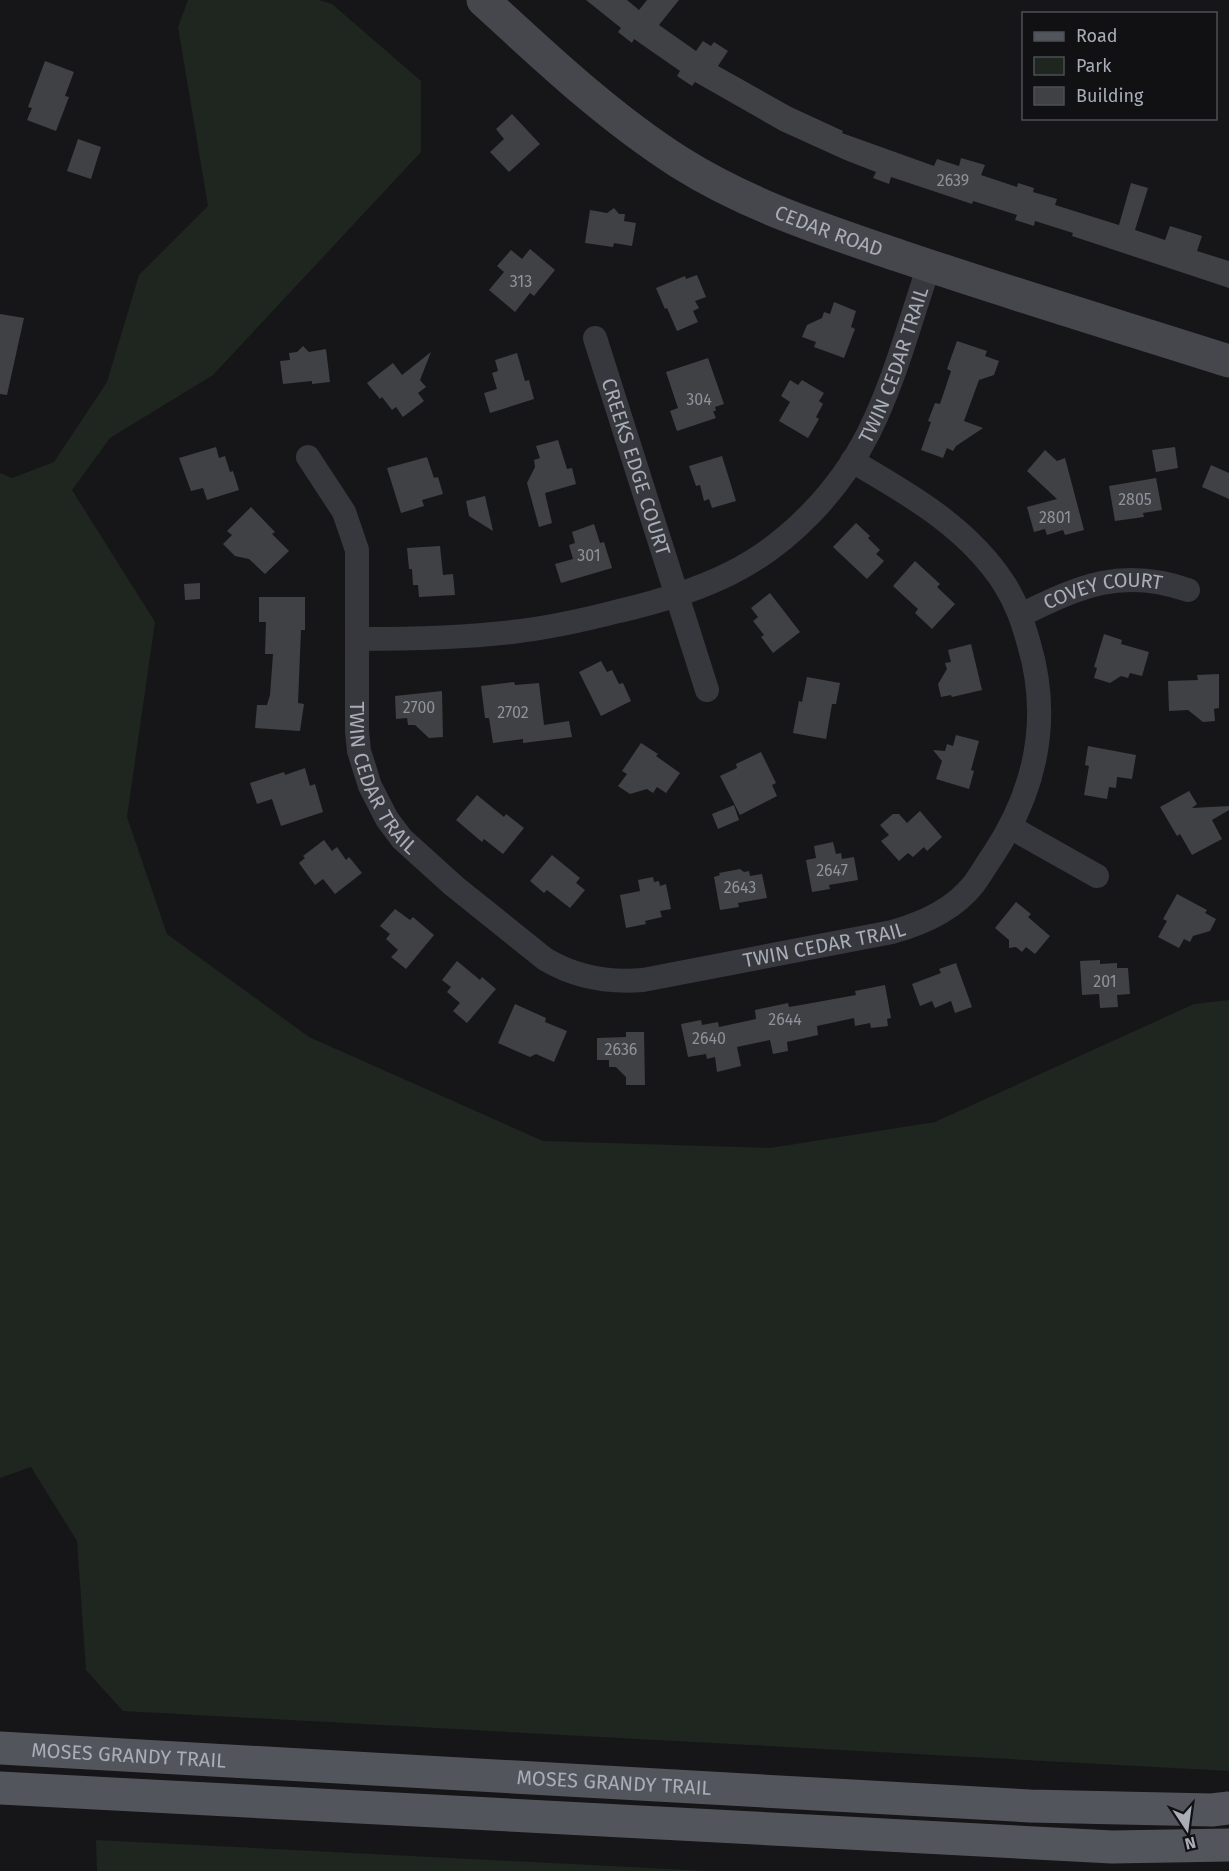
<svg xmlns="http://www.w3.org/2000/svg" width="1229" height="1871" font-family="'Fira Sans',sans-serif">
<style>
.green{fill:#1e261f}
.building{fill:#404145}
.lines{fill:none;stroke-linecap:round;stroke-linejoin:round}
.street{stroke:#37383d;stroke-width:24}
.secondary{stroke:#45474d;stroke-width:33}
.primary{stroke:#53555c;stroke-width:33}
.labels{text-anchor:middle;stroke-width:6;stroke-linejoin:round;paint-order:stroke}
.number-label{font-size:16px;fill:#8e929b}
.street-label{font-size:20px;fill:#a8adb8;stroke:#111113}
</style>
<rect width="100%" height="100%" fill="#161618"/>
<g class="green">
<polygon points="188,0 319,0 332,4 421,81 421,152 213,375 110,438 72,490 155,622 127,817 167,934 309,1037 543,1141 770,1148 935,1122 1194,1004 1229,1000 1229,1771 123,1711 86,1670 77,1541 31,1467 0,1478 0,473 12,478 54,462 107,382 139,275 208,206 178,27"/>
<polygon points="96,1840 708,1871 97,1871"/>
</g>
<g class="building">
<polygon points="586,0 627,0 639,10 647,0 679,0 659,25 696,51 703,41 711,46 714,42 728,51 718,66 791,107 843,131 842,133 934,166 937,159 959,166 961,158 985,165 981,175 1017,187 1018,183 1034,188 1033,192 1057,199 1055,205 1119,225 1131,183 1148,188 1135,230 1165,240 1170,226 1202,236 1197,251 1229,261 1229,288 1072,236 1073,233 1035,221 1034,226 1015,220 1017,215 973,201 972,204 891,177 889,184 873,178 876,172 845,160 781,131 695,82 692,86 677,76 680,71 634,39 632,43 618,32 621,28"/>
<polygon points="45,61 74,72 65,96 69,97 56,131 27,120 32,108 28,107"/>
<polygon points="512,114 540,144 509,172 490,152 504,139 496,129"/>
<polygon points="78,139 101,147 91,179 67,171"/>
<polygon points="614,208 619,214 625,214 624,221 636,223 632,246 614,243 613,247 585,243 590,210 607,213"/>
<polygon points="530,249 555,270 534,296 530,293 515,312 489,290 504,272 497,266 511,250 522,259"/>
<polygon points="697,275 706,297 695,301 699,308 693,311 698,322 677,331 667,308 665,309 656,288 685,276 686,279"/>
<polygon points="834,302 856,311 851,327 855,329 844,358 814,347 816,342 802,337 807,325 822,318 824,312 830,314"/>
<polygon points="0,314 24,318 7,395 0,394"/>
<polygon points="957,341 987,351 985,356 999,361 994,375 979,380 964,421 983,428 956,446 953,451 947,448 943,458 921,450 931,422 928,421 935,403 940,404 951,371 947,369"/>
<polygon points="303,346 309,352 326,349 330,382 312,384 312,381 283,384 280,361 290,360 289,353 297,352"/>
<polygon points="431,352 420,380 426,387 418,393 424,401 403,417 396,407 392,410 382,397 380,399 367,383 393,363 402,375"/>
<polygon points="517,353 525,381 529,380 534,399 490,413 484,393 497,389 492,373 498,371 495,360"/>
<polygon points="708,358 724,404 715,407 716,411 713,411 716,418 677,431 670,411 678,408 666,372"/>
<polygon points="790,380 798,385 802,380 824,393 819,401 823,404 816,417 819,419 808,438 779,421 790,402 781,396"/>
<polygon points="558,440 567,469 572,468 576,484 545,493 552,523 539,527 527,483 535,467 534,460 540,458 536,446"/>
<polygon points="216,447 219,458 225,456 230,472 233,471 239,490 207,500 203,488 191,491 179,458"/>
<polygon points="1175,447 1178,468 1156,472 1152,450"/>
<polygon points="1045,450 1057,461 1065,458 1084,530 1065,535 1063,530 1047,535 1045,529 1034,532 1027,507 1057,499 1027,471"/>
<polygon points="722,456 736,501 712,508 709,499 704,501 700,485 696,486 689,466"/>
<polygon points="427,457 434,478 438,477 443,494 422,500 424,506 401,513 387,468"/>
<polygon points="1211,465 1229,473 1229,499 1202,487"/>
<polygon points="1156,478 1162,510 1143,513 1144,517 1115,521 1109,486"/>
<polygon points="485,496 493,531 469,516 466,501"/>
<polygon points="251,507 275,532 272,534 289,551 265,574 249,559 235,556 223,544 232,535 227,531"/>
<polygon points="856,523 870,536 868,538 880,550 876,554 884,561 867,579 833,547"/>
<polygon points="594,524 600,543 604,542 612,568 561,583 555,564 573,559 569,545 575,543 572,532"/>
<polygon points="440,546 443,575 453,574 455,595 419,597 418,585 413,585 412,569 409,569 407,548"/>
<polygon points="915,561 940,584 937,587 955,604 932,629 915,613 918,609 893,586"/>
<polygon points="200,583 200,599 185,600 184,584"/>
<polygon points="770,593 800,632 773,653 761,637 764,635 753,621 758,617 751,608"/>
<polygon points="259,597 305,597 305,630 301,630 298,703 304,704 300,731 255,728 257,705 267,705 270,695 273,654 265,654 266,622 259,622"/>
<polygon points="1104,634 1122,640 1121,644 1149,652 1142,676 1130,673 1128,678 1121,676 1110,683 1094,678 1097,668 1094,667"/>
<polygon points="971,644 982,690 952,697 951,695 941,697 938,684 947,669 945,663 951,662 948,650"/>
<polygon points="601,661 607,672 612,670 619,684 623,683 631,701 601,716 579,672"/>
<polygon points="1219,674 1219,708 1214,709 1215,721 1203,722 1188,710 1169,711 1168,681 1198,680 1197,675"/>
<polygon points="807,677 840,683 836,704 832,704 826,739 793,733 799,701 802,702"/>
<polygon points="514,682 515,685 539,683 544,725 569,721 572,737 523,743 523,739 493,743 489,718 485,718 481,686"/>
<polygon points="442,691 443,737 429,738 415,725 408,725 407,718 396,719 395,696"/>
<polygon points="956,735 979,741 971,770 974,771 969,789 936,779 942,761 933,750 945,751 947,744 953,746"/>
<polygon points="641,743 658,754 656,756 680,773 666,793 657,787 653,793 647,789 630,794 618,786 627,774 622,771"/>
<polygon points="1088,746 1136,755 1132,779 1117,777 1116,788 1109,787 1107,799 1084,795 1089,766 1085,765"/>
<polygon points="761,752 776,783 772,785 777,796 740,815 720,776 737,768 736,764"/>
<polygon points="305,768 310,786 315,784 323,812 281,826 272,799 257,804 250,783 284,772 285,775"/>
<polygon points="1189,791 1197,804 1192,808 1229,806 1229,810 1212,820 1222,839 1192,855 1180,834 1177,836 1160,807"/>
<polygon points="477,795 504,817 506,814 524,828 503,854 484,839 482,842 456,820"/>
<polygon points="734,805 739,820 718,829 712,814"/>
<polygon points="920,811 942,837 927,851 924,847 913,857 908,853 899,861 881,841 889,835 880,825 893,814 899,814 907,823"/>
<polygon points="324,840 332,851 337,847 346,860 349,857 362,873 335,894 323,879 315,885 299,863 305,858 303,856"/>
<polygon points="833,842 836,854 841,853 842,859 854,857 858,880 829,885 830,889 812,892 806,860 816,858 814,846"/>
<polygon points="552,855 580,878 576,883 585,890 570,908 547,890 544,893 530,881"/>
<polygon points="740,869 744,872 749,871 750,876 762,874 767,898 738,903 739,907 720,910 714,877 720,875 719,873"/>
<polygon points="653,877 654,882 659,881 660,886 666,884 671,909 660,911 662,917 645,921 646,924 626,928 620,895 640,891 638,880"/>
<polygon points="1177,894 1207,910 1205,913 1216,919 1210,931 1193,936 1190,942 1184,939 1179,948 1158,937 1167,921 1163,919"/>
<polygon points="1016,902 1031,914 1028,917 1050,936 1035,954 1026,947 1022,952 1016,947 1009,948 1009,940 995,928"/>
<polygon points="395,909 410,920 413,917 434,935 406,969 391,957 398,950 386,939 390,934 380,926"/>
<polygon points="1100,960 1100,964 1117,963 1117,968 1128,968 1130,994 1117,995 1118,1007 1100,1008 1099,994 1082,995 1080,961"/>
<polygon points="457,961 480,980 482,977 496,989 467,1023 453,1011 460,1003 447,992 451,987 442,980"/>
<polygon points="956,963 972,1007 955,1013 951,1001 935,1008 932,1001 920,1006 912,984 941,973 939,969"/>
<polygon points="885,985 891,1018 887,1019 888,1026 871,1028 870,1023 855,1026 854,1018 817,1026 818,1035 787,1042 788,1051 773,1054 770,1040 737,1047 741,1066 717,1072 715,1057 707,1059 706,1054 688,1057 681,1024 701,1020 702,1025 718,1022 719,1027 756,1019 755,1010 788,1003 789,1007 812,1003 856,995 855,991"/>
<polygon points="515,1004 546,1018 545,1022 567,1031 554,1062 536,1054 530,1057 498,1043"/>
<polygon points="626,1032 644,1032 645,1085 626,1085 626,1077 616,1067 609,1067 609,1060 597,1060 597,1038 626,1037"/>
</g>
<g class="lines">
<g class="street">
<path id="s1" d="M 595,338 L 707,690"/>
<path id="s2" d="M 308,457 L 344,512 L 357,550 L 357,731 L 359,751 L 370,786 L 387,819 L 402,839 L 454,886 L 545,959 C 575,977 608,983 643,980 L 892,932 C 921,924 953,910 973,885 C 980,876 986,865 993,855 C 1036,790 1051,719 1029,644 C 1023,623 1017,604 1005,585 C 969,528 909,494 852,461"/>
<path id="s3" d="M 1021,615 C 1080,586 1122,567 1188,590"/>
<path id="s4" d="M 358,639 C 410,639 461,638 512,632 C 548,628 584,620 619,611 C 658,602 695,591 731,573 C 789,544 840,490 869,432 C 895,380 910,321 929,266"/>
<polyline points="1010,827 1097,876"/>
</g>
<path class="secondary" id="s5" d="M 483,0 C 545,57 607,116 679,162 C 747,205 824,230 900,256 C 1009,293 1119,326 1229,361"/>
<g class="primary">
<path id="s6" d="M 0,1748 L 1030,1806 L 1212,1810 L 1229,1808"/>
<polyline points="0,1788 1112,1847 1229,1845"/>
</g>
</g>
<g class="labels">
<g class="number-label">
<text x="953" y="186">2639</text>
<text x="521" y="287">313</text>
<text x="699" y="405">304</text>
<text x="1135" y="505">2805</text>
<text x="1055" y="523">2801</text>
<text x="589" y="561">301</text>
<text x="419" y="713">2700</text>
<text x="513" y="718">2702</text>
<text x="832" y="876">2647</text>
<text x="740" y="893">2643</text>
<text x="1105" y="987">201</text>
<text x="785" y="1025">2644</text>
<text x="709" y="1044">2640</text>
<text x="621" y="1055">2636</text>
</g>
<g class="street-label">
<text dy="7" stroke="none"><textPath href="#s5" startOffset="420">CEDAR ROAD</textPath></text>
<text dy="7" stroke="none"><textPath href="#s4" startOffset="654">TWIN CEDAR TRAIL</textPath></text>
<text dy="7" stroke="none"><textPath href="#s1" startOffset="135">CREEKS EDGE COURT</textPath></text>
<text dy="7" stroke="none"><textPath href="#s3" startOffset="87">COVEY COURT</textPath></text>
<text dy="7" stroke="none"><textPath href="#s2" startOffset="340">TWIN CEDAR TRAIL</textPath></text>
<text dy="7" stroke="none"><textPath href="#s2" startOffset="879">TWIN CEDAR TRAIL</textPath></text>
<text dy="7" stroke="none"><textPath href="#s6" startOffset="129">MOSES GRANDY TRAIL</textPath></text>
<text dy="7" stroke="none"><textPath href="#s6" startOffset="615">MOSES GRANDY TRAIL</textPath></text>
</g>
</g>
<rect x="1022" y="12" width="195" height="108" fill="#111113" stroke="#4d4f55" stroke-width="1.5"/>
<rect x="1034" y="32" width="30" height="9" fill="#53555c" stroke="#4d4f55" stroke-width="1.5"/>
<text x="1076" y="42" font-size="18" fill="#a8adb8">Road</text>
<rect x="1034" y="57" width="30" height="18" fill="#1e261f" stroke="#4d4f55" stroke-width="1.5"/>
<text x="1076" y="72" font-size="18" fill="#a8adb8">Park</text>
<rect x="1034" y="87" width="30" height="18" fill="#404145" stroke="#4d4f55" stroke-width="1.5"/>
<text x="1076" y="102" font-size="18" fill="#a8adb8">Building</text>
<g transform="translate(1187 1829) rotate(167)" stroke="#111113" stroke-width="4.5" paint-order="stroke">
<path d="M0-4.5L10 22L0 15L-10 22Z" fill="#a8adb8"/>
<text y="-9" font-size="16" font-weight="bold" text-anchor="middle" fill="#a8adb8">N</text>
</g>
</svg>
